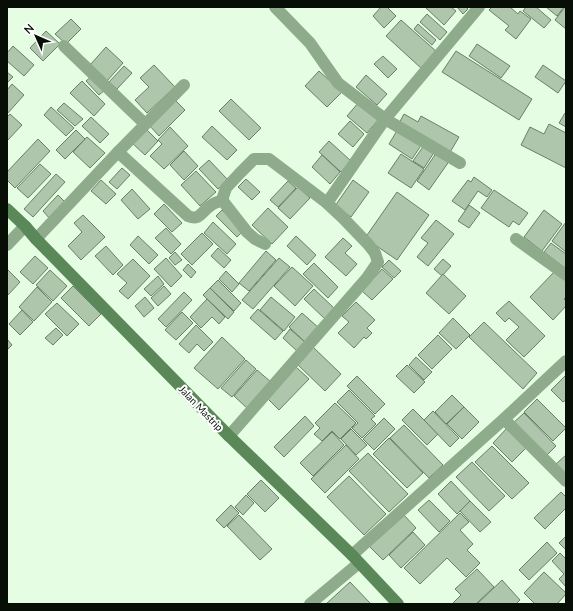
<svg xmlns="http://www.w3.org/2000/svg" width="573" height="611" font-family="Lato,sans-serif">
<style>
.building{fill:#aec7ac;stroke:#697f67}
.lines{fill:none;stroke-linecap:round;stroke-linejoin:round}
.street{stroke:#8eac8c;stroke-width:12}
.secondary{stroke:#5b8859;stroke-width:12}
.labels{text-anchor:middle;stroke-width:4;stroke-linejoin:round;paint-order:stroke}
.street-label{font-size:10px;fill:#060e06;stroke:#fff}
</style>
<rect width="100%" height="100%" fill="#e5fee3"/>
<g class="building">
<polygon points="381,7 387,7 396,16 384,28 373,16"/>
<polygon points="428,7 451,7 456,11 444,25 426,8"/>
<polygon points="457,7 466,7 468,9 463,14"/>
<polygon points="492,7 510,7 518,14 520,11 531,19 516,39 505,30 509,26 489,10"/>
<polygon points="526,7 536,7 551,20 544,28 523,11"/>
<polygon points="546,7 564,7 557,16"/>
<polygon points="565,7 566,7 566,29 555,20"/>
<polygon points="427,14 447,32 440,40 420,22"/>
<polygon points="71,19 81,29 66,44 55,34"/>
<polygon points="401,20 437,52 422,69 386,36"/>
<polygon points="418,24 436,40 432,45 414,29"/>
<polygon points="46,31 60,44 43,61 30,48"/>
<polygon points="477,44 510,66 501,78 469,56"/>
<polygon points="13,46 34,65 24,76 7,61 7,53"/>
<polygon points="106,47 123,63 107,81 90,65"/>
<polygon points="456,51 532,99 519,120 442,72"/>
<polygon points="383,56 397,69 388,78 374,64"/>
<polygon points="154,65 175,87 147,113 135,100 149,87 140,78"/>
<polygon points="543,65 566,81 558,93 535,77"/>
<polygon points="124,66 132,73 117,89 109,82"/>
<polygon points="319,71 342,92 327,107 305,86"/>
<polygon points="7,72 13,77 7,83"/>
<polygon points="93,75 106,89 99,95 86,81"/>
<polygon points="366,75 387,94 377,105 356,87"/>
<polygon points="82,81 105,104 94,116 70,93"/>
<polygon points="12,84 24,95 7,114 7,90"/>
<polygon points="174,99 185,110 159,136 149,125"/>
<polygon points="231,99 261,128 249,140 219,111"/>
<polygon points="359,102 379,119 367,133 347,116"/>
<polygon points="64,103 83,119 75,126 57,110"/>
<polygon points="51,107 74,128 66,136 44,115"/>
<polygon points="565,113 566,113 566,127 559,123"/>
<polygon points="10,114 22,125 7,141 7,117"/>
<polygon points="404,114 418,122 421,116 459,137 449,154 398,125"/>
<polygon points="91,117 109,134 100,143 82,126"/>
<polygon points="350,121 364,134 353,147 338,134"/>
<polygon points="549,124 566,133 566,168 521,145 530,127 544,134"/>
<polygon points="212,126 237,150 227,160 202,137"/>
<polygon points="170,127 188,146 164,169 150,156 162,144 158,140"/>
<polygon points="145,128 158,141 145,155 131,142"/>
<polygon points="398,129 422,144 412,159 389,144"/>
<polygon points="76,130 85,139 65,159 56,150"/>
<polygon points="87,137 105,153 90,168 73,152"/>
<polygon points="38,139 50,151 15,188 7,180 7,172"/>
<polygon points="329,141 351,161 341,172 319,152"/>
<polygon points="425,144 435,151 424,168 413,161"/>
<polygon points="184,151 198,166 184,180 170,165"/>
<polygon points="437,152 450,160 429,190 417,181"/>
<polygon points="401,154 424,169 411,188 388,173"/>
<polygon points="322,155 340,172 330,184 312,167"/>
<polygon points="209,160 228,180 218,189 199,169"/>
<polygon points="40,164 51,174 28,198 17,188"/>
<polygon points="122,168 130,175 117,189 109,182"/>
<polygon points="196,171 216,192 200,206 181,185"/>
<polygon points="56,174 65,182 33,217 24,209"/>
<polygon points="474,177 492,190 487,197 478,191 465,210 452,201 468,180 471,182"/>
<polygon points="246,179 260,192 252,200 238,187"/>
<polygon points="101,180 116,194 106,204 91,191"/>
<polygon points="353,180 369,192 351,217 335,206"/>
<polygon points="288,181 296,188 278,207 270,200"/>
<polygon points="298,187 310,198 290,219 278,208"/>
<polygon points="132,189 150,209 138,219 121,200"/>
<polygon points="494,190 528,213 519,225 513,221 509,227 481,208"/>
<polygon points="397,192 429,215 397,260 365,238"/>
<polygon points="58,195 66,203 50,219 43,211"/>
<polygon points="164,204 182,223 172,232 154,214"/>
<polygon points="469,205 480,213 469,228 458,221"/>
<polygon points="268,208 288,227 272,244 252,225"/>
<polygon points="222,210 243,231 237,237 216,216"/>
<polygon points="544,210 562,224 542,251 524,237"/>
<polygon points="83,215 105,237 81,260 68,246 82,232 74,223"/>
<polygon points="436,220 454,234 428,266 417,257 428,243 421,238"/>
<polygon points="213,222 236,244 227,254 204,233"/>
<polygon points="566,222 566,252 552,241"/>
<polygon points="166,228 181,244 171,254 155,238"/>
<polygon points="202,233 213,244 192,265 181,254"/>
<polygon points="138,236 158,255 149,264 130,245"/>
<polygon points="296,236 316,255 307,265 287,246"/>
<polygon points="343,238 352,246 345,253 357,264 346,276 325,257"/>
<polygon points="551,243 566,254 566,269 544,252"/>
<polygon points="106,246 123,265 113,275 95,256"/>
<polygon points="218,248 231,260 224,268 211,256"/>
<polygon points="266,251 276,260 249,291 239,283"/>
<polygon points="175,252 182,260 175,265 169,258"/>
<polygon points="35,256 48,268 33,284 20,272"/>
<polygon points="166,258 182,276 171,287 154,269"/>
<polygon points="279,258 290,267 253,309 242,300"/>
<polygon points="133,259 150,276 128,299 119,291 127,283 117,274"/>
<polygon points="443,259 451,266 442,276 434,269"/>
<polygon points="389,260 401,271 394,278 382,267"/>
<polygon points="314,263 338,287 328,298 303,274"/>
<polygon points="188,264 196,272 191,278 183,270"/>
<polygon points="292,267 313,286 295,306 274,286"/>
<polygon points="7,269 20,282 8,295 7,294"/>
<polygon points="382,269 393,279 372,300 362,291"/>
<polygon points="50,270 67,286 53,301 36,285"/>
<polygon points="556,270 566,280 566,297 564,299 566,301 566,306 553,320 530,297"/>
<polygon points="226,271 239,284 232,292 219,279"/>
<polygon points="443,274 466,296 449,314 426,293"/>
<polygon points="158,276 164,284 151,296 144,289"/>
<polygon points="218,280 241,303 234,311 210,288"/>
<polygon points="73,286 101,314 89,326 61,298"/>
<polygon points="164,286 171,294 158,306 151,298"/>
<polygon points="37,287 52,302 34,321 19,307"/>
<polygon points="210,288 234,312 228,319 203,295"/>
<polygon points="314,289 336,310 326,320 304,299"/>
<polygon points="184,292 192,300 166,327 158,319"/>
<polygon points="145,297 154,308 144,317 135,306"/>
<polygon points="271,297 295,317 284,331 260,310"/>
<polygon points="207,299 225,317 219,324 212,317 201,328 190,317"/>
<polygon points="509,301 545,336 524,357 506,340 519,327 509,318 505,322 496,313"/>
<polygon points="356,302 375,320 367,328 372,333 366,339 364,337 354,348 338,333 349,322 342,316"/>
<polygon points="57,303 79,324 67,336 45,314"/>
<polygon points="258,309 283,331 275,340 250,318"/>
<polygon points="22,310 33,322 20,335 9,324"/>
<polygon points="182,312 193,323 176,340 165,330"/>
<polygon points="302,313 319,328 306,343 289,327"/>
<polygon points="453,318 470,335 456,349 439,333"/>
<polygon points="484,322 537,373 523,389 469,337"/>
<polygon points="196,325 213,342 204,351 197,344 189,353 179,344"/>
<polygon points="56,328 63,335 53,345 45,338"/>
<polygon points="290,329 306,343 298,352 283,338"/>
<polygon points="438,335 452,349 432,369 418,355"/>
<polygon points="222,337 245,359 218,389 194,368"/>
<polygon points="7,339 12,345 7,350"/>
<polygon points="313,347 341,374 325,391 296,363"/>
<polygon points="416,357 432,372 424,380 409,365"/>
<polygon points="246,360 256,369 232,397 221,388"/>
<polygon points="407,365 425,382 414,393 396,376"/>
<polygon points="295,366 309,379 279,410 266,397"/>
<polygon points="257,370 271,382 248,409 234,396"/>
<polygon points="566,375 566,400 563,402 551,390"/>
<polygon points="357,376 385,404 375,414 347,386"/>
<polygon points="349,390 375,416 371,419 376,424 362,438 352,428 358,423 337,402"/>
<polygon points="452,395 464,407 446,424 435,412"/>
<polygon points="537,399 566,428 553,441 524,412"/>
<polygon points="335,403 356,423 340,439 332,431 322,441 314,434 320,428 315,423"/>
<polygon points="464,407 479,422 462,439 447,424"/>
<polygon points="413,409 438,434 427,445 402,420"/>
<polygon points="433,411 459,438 450,447 424,420"/>
<polygon points="524,413 556,446 545,457 512,424"/>
<polygon points="305,416 314,426 284,457 274,447"/>
<polygon points="384,418 395,429 374,450 363,439"/>
<polygon points="404,425 443,465 429,478 390,438"/>
<polygon points="508,427 527,447 512,462 493,443"/>
<polygon points="351,429 367,445 356,455 341,439"/>
<polygon points="332,432 344,445 313,476 300,463"/>
<polygon points="389,438 423,473 407,488 373,454"/>
<polygon points="346,445 359,459 325,493 311,479"/>
<polygon points="492,446 529,483 512,499 475,462"/>
<polygon points="368,453 408,494 389,512 349,471"/>
<polygon points="566,455 566,474 556,464"/>
<polygon points="472,462 505,496 489,511 456,477"/>
<polygon points="349,476 386,514 364,535 327,497"/>
<polygon points="261,480 279,498 265,512 247,494"/>
<polygon points="451,481 470,501 457,514 438,494"/>
<polygon points="561,492 566,497 566,508 545,529 534,518"/>
<polygon points="246,495 254,503 243,515 235,507"/>
<polygon points="429,500 450,521 439,532 418,510"/>
<polygon points="470,501 491,522 480,532 460,511"/>
<polygon points="231,505 239,513 224,528 216,520"/>
<polygon points="460,513 469,522 460,530 473,544 467,550 480,563 466,577 447,558 420,584 404,568"/>
<polygon points="403,514 416,528 383,560 369,546"/>
<polygon points="239,515 272,549 260,560 227,526"/>
<polygon points="413,532 425,545 401,568 389,555"/>
<polygon points="566,536 566,550 559,543"/>
<polygon points="547,542 557,553 529,580 519,570"/>
<polygon points="560,553 566,559 566,587 559,579 564,574 552,561"/>
<polygon points="477,569 494,587 476,604 452,604 461,595 455,589"/>
<polygon points="544,572 566,593 566,594 557,604 535,604 524,593"/>
<polygon points="502,580 520,600 516,604 477,604"/>
<polygon points="350,582 371,604 326,604"/>
</g>
<g class="lines">
<g class="street">
<polyline points="275,7 310,43 338,83 385,119 460,163"/>
<polyline points="64,46 145,124"/>
<path d="M 118,152 L 188,216 C 200,221 201,212 210,206 C 213,203 218,202 222,200 L 247,232 L 255,239 L 265,244"/>
<polyline points="222,200 226,188 241,172 254,159 269,159 327,203 343,218 368,244 375,253 378,262 367,278 229,436"/>
<polyline points="327,203 385,119 479,7"/>
<polyline points="36,239 118,152 184,85"/>
<polyline points="516,239 566,275"/>
<polyline points="7,245 25,226"/>
<polyline points="504,419 566,481"/>
<polyline points="352,555 504,419 566,361"/>
<polyline points="310,604 359,563"/>
</g>
<polyline class="secondary" points="7,209 25,226 36,239 229,436 352,555 398,604"/>
</g>
<g class="labels">
<g class="street-label">
<text transform="translate(201 408) rotate(46)" y="4">Jalan Mastrip</text>
</g>
</g>
<rect width="573" height="611" fill="none" stroke="#060e06" stroke-width="16"/>
<g transform="translate(36 36) rotate(315)" stroke="#ffffff" stroke-width="3" paint-order="stroke">
<path d="M0-3L7 15L0 10L-7 15Z" fill="#060e06"/>
<text y="-6" font-size="11" font-weight="bold" text-anchor="middle" fill="#060e06">N</text>
</g>
</svg>
